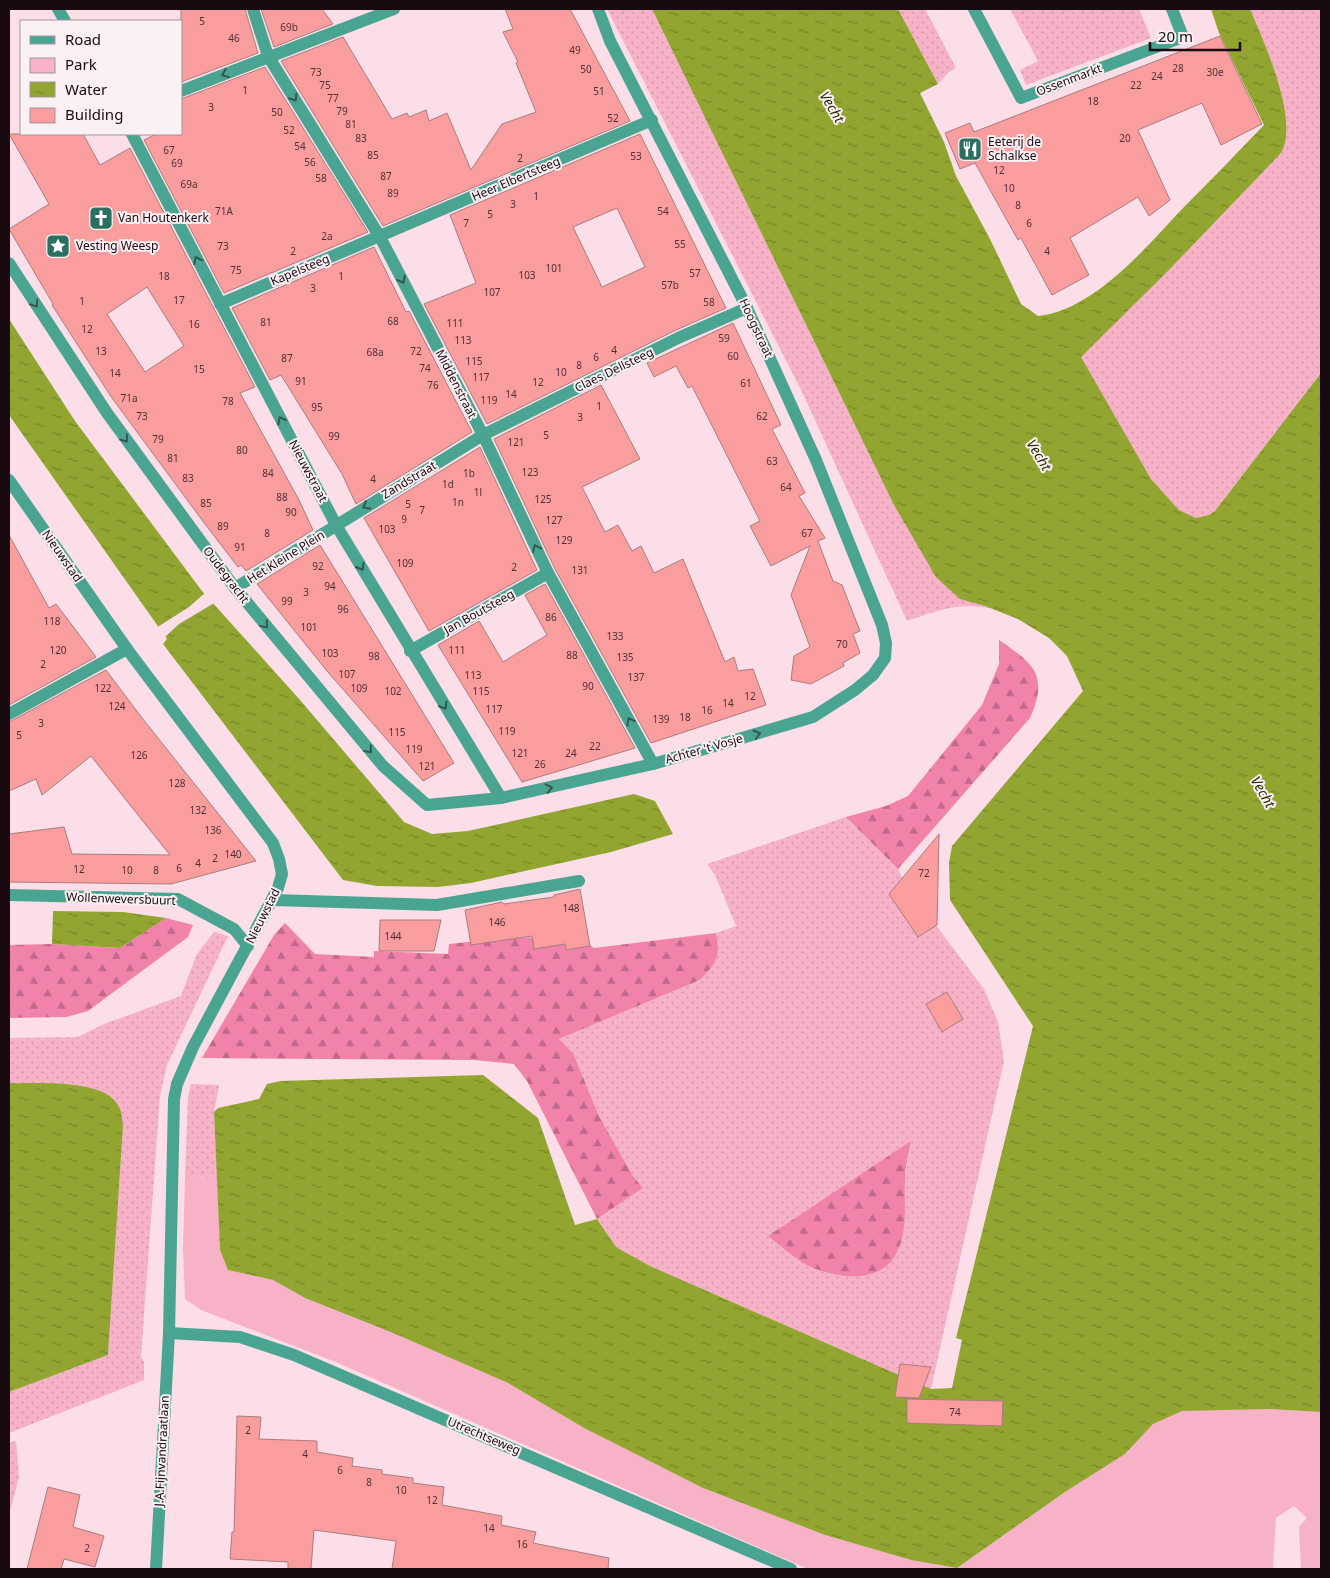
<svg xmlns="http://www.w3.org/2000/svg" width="1330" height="1578" font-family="'Noto Sans',sans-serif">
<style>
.grass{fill:url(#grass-dots);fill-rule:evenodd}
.forest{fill:url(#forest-firs)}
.park{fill:#f7b2c8}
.water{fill:url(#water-ripples)}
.pier{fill:#fbdee7}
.building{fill:#fa9d9f;stroke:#a97c7d;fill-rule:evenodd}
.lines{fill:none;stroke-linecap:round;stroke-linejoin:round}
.minor{stroke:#4aa492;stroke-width:12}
.oneway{stroke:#325750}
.labels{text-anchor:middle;stroke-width:4;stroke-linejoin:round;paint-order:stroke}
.number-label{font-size:10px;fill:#512f33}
.street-label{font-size:12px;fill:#190a0f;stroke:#fbf1f4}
.poi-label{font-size:12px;fill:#190a0f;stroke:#fbf1f4;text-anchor:start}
.water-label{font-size:14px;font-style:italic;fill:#272e00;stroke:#fbf1f4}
</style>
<defs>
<pattern id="grass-dots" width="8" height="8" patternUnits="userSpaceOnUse" patternTransform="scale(1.25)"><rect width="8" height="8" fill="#f7b2c8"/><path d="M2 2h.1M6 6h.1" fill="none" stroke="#d398ab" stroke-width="1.8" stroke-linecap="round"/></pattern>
<pattern id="forest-firs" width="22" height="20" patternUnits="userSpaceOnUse" patternTransform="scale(1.25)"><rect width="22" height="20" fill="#f183ab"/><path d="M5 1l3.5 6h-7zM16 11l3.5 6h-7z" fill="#c2698a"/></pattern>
<pattern id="water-ripples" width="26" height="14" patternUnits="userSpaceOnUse" patternTransform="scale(1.25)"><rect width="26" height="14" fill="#92a530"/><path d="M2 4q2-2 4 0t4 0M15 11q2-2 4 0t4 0" fill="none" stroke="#768527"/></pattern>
</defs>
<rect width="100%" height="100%" fill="#fbdee7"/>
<g class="grass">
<path d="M 607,9 L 652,9 L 894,505 L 985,606 L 991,608 C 954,603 941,610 907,621 L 803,394 Z"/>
<polygon points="898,9 925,9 956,68 949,72 938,84"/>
<polygon points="1010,9 1139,9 1151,38 1026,85 1020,70 1038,61"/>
<path d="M 1250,9 L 1321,9 L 1321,373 L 1215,511 L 1209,515 L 1196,518 L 1179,510 L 1151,479 L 1080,356 L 1169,270 L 1281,153 C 1300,120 1264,42 1250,9 Z"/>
<path d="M 846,817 L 898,869 L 907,887 L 984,989 L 998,1022 L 1004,1061 L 931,1389 L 650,1266 L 616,1247 L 597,1219 L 643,1188 L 633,1176 L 599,1116 L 573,1053 L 559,1039 L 700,980 C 717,962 721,958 716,933 L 736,926 L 715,875 L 707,864 ZM 911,1142 L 905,1178 L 905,1209 L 898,1251 L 768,1237 Z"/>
<polygon points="214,932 228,936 167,1065 160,1096 141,1357 144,1362 144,1380 9,1433 9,1392 108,1355 123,1126 84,1086 9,1083 9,1038 78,1037 104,1024 181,996 197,954"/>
<polygon points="191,1084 219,1085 214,1112 217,1178 185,1177 188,1097"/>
<polygon points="16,1441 19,1477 9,1515 9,1443"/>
</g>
<g class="forest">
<path d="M 999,640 C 1034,664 1049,675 1030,718 L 898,869 L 846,817 L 886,806 L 908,796 L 982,705 L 999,664 Z"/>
<polygon points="166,918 193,925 188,937 88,1011 66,1017 9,1018 9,945 52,944 120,948"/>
<path d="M 285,923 L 315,954 L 374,957 L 374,951 L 448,954 L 449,944 L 506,938 L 577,936 L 594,948 L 716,933 C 721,958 717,962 700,980 L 559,1039 L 573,1053 L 599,1116 L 633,1176 L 643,1188 L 597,1219 L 527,1081 L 514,1064 L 474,1060 L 202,1058 L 274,935 Z"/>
<path d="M 911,1141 C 909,1154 905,1167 905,1180 C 904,1202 908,1231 897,1252 C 882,1283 844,1279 816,1269 C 801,1264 781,1246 768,1236 Z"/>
</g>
<polygon class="park" points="185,1177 217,1178 220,1250 228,1270 273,1280 305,1298 393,1333 508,1383 584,1428 703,1488 825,1535 911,1560 957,1568 1065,1492 1125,1454 1153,1424 1182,1410 1270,1409 1321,1412 1321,1569 1301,1569 1299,1527 1307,1518 1294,1506 1276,1518 1273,1568 808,1569 338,1363 201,1310 185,1299 183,1248"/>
<g class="water">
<path d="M 652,9 L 898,9 L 938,84 L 920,93 L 944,142 L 956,176 L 990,239 L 1021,304 L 1038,316 C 1095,310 1147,246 1184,207 C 1211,180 1237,153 1264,125 L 1219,33 L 1211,9 L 1250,9 C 1264,42 1300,120 1281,153 L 1169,270 L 1081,357 L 1151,479 L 1179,510 L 1196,518 L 1209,515 L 1215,511 L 1321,373 L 1321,1412 L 1270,1409 L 1182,1411 L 1153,1424 L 1125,1454 L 1065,1492 L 957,1568 L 911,1560 L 825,1535 L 703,1488 L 584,1428 L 508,1383 L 393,1333 L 305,1298 L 273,1280 L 228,1270 L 220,1250 L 214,1112 L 218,1108 L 259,1099 L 267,1084 L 281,1081 L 483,1075 L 538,1118 L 575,1225 L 597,1219 L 616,1247 L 650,1266 L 931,1389 L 952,1388 L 962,1340 L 956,1338 L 1033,1026 L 950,900 L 949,863 L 952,846 L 1083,691 L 1067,656 L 1049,638 L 1018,619 L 985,606 L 960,599 L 936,577 L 894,505 Z"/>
<polygon points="9,319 75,421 202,591 300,700 404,822 432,834 468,831 634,794 655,801 673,834 611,852 471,883 438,887 377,886 343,880 163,644 167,639 9,415"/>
<polygon points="53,911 123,912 166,918 120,948 52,944"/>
<path d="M 9,1083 C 36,1084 106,1078 119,1107 C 122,1112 122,1120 123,1126 L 108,1355 L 9,1392 Z"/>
</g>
<polygon class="pier" points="206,592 216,602 179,624 164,638 156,628 189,607"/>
<g class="building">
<polygon points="181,9 245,9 258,53 181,82"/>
<polygon points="261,9 322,9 333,24 274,47"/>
<polygon points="505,9 570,9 630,121 383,226 281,61 343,37 392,119 407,113 409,117 426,110 429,121 447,113 471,170 502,124 536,112 516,63 518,62 503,32 513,29"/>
<polygon points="1220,36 1262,124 1221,145 1202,103 1138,130 1170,200 1149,216 1138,197 1070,238 1089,275 1052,295 1021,238 1018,240 975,163 960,169 945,133 970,123 974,132"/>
<polygon points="265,67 368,232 224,293 144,140 156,134 181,134 181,99"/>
<path d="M 9,134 L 83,134 L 100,165 L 130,148 L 255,387 L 240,393 L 299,500 L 313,530 L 246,571 L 241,565 L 238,567 L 205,524 L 112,398 L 52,305 L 53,304 L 9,229 L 49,204 ZM 147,287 L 184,346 L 145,372 L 107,314 Z"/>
<path d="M 640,134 L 726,308 L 674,331 L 487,424 L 424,304 L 476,283 L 450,215 ZM 617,208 L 645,267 L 602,287 L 573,227 Z"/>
<polygon points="374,247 406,312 409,311 472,432 356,504 342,474 281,375 270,380 232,308"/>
<polygon points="733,323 781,425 772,429 805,493 799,496 825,538 818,541 833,581 842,585 860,631 853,634 860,653 843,663 844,666 811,684 791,680 794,656 810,647 791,595 810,546 771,566 750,526 760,521 692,386 688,388 676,366 654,377 647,363"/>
<polygon points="601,385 640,459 582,487 605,532 618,525 632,551 641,546 654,573 683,559 725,662 734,657 738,671 753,669 766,705 651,743 555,569 494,439"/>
<polygon points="480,447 537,570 429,631 364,518"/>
<polygon points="9,535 49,608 56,604 96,657 9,705"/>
<polygon points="320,545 454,763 423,781 327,671 257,584"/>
<polygon points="545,584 635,748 522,782 438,645 479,621 503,662 547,635 525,595"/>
<polygon points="106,670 142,718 256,861 171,884 9,882 9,834 64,827 72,854 170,855 91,756 42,795 36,779 9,791 9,722"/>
<polygon points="939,834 937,925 918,937 889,894"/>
<polygon points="580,889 590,946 566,950 565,944 534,949 532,936 471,945 465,910 502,902 504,904 554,897 554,895"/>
<polygon points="380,920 441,920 434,951 379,951"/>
<polygon points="947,992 963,1019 942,1032 926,1004"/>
<polygon points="900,1364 931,1367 919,1398 895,1397"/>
<polygon points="907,1399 1003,1401 1002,1426 907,1423"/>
<polygon points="237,1416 261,1417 259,1439 317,1441 317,1452 353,1458 352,1466 382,1470 382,1474 413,1478 413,1483 444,1487 442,1505 502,1516 501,1525 536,1532 533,1543 609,1558 608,1569 392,1569 396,1541 314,1530 311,1569 288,1569 288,1562 230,1559 232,1532 234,1532"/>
<polygon points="48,1487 80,1495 73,1527 104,1536 95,1567 64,1559 61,1569 27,1569"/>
</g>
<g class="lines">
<g class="minor">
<polyline points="58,9 65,21"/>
<polyline points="253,9 268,56 380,237 483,435 548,573 653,764"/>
<polyline points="974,9 1021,98 1183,37 1172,9"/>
<polyline points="181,91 394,9"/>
<polyline points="132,134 336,525 501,798"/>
<polyline points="9,263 107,413 235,588 383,766 427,805 501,798 653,764 813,717 855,690 873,675 885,658 886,643 882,625 816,460 747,308 610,41 598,9"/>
<polyline points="220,304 652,120"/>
<polyline points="9,480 127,649 273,843 279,859 282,874 278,888 193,1047 177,1084 174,1099 169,1333 156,1569"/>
<polyline points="235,588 483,435 678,338 747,308"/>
<polyline points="410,651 548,573"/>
<polyline points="9,714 127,649"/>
<polyline points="9,895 178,899 234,929 248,946"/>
<polyline points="273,900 437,905 579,881"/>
<polyline points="169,1333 240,1337 294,1355 791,1569"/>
</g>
</g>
<defs><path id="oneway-chevron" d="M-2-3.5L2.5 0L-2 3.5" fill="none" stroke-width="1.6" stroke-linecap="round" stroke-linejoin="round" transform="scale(1.25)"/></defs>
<g class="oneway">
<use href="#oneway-chevron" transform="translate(225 74) rotate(158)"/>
<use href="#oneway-chevron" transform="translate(294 98) rotate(58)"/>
<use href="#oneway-chevron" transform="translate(197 260) rotate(-117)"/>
<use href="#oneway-chevron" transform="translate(402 280) rotate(62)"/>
<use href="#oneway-chevron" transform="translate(35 304) rotate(57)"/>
<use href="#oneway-chevron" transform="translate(281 420) rotate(-118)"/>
<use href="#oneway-chevron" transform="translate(125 439) rotate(54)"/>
<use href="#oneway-chevron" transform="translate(366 506) rotate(149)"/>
<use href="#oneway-chevron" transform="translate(536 548) rotate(-115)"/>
<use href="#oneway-chevron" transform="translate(361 567) rotate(60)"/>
<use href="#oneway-chevron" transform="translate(265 625) rotate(50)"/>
<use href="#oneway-chevron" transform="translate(444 706) rotate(58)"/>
<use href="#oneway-chevron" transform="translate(630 721) rotate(-119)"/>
<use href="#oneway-chevron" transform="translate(757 734) rotate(-16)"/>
<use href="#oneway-chevron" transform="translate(369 750) rotate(50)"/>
<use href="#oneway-chevron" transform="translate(549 788) rotate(-13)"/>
</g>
<defs>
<g id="restaurant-square" transform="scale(1.25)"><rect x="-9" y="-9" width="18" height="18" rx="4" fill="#2b6f62" stroke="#fbf1f4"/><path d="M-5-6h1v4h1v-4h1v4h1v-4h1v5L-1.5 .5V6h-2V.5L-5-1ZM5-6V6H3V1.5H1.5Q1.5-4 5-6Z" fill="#fff"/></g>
<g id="church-square" transform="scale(1.25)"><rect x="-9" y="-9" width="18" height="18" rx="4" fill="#2b6f62" stroke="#fbf1f4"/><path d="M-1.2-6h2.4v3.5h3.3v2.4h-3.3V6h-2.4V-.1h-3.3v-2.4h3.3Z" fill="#fff"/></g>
<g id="sight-square" transform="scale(1.25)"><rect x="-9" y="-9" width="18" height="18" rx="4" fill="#2b6f62" stroke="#fbf1f4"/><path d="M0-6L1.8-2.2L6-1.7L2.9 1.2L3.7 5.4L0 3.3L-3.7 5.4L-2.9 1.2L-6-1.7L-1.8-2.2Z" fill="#fff"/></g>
</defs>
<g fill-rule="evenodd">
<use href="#restaurant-square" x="970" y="149"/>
<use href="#church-square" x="101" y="218"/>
<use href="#sight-square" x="58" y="246"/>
</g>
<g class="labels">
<g class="number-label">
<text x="202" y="25">5</text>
<text x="289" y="31">69b</text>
<text x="234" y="42">46</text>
<text x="575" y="54">49</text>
<text x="1178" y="72">28</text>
<text x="586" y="73">50</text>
<text x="316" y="76">73</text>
<text x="1215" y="76">30e</text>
<text x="1157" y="80">24</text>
<text x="325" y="89">75</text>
<text x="1136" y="89">22</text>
<text x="245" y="94">1</text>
<text x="599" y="95">51</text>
<text x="333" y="102">77</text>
<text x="1093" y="105">18</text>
<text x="211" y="111">3</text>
<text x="342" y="115">79</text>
<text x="277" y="116">50</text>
<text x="613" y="122">52</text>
<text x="351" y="128">81</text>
<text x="289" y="134">52</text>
<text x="361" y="142">83</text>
<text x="1125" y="142">20</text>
<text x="300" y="150">54</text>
<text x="169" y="154">67</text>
<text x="373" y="159">85</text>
<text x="636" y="160">53</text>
<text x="520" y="162">2</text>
<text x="310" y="166">56</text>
<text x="177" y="167">69</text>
<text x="999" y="174">12</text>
<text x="386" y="180">87</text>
<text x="321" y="182">58</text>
<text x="189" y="188">69a</text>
<text x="1009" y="192">10</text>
<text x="393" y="197">89</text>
<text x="536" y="200">1</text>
<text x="513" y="208">3</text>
<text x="1018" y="209">8</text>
<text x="224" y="215">71A</text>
<text x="663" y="215">54</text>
<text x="490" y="218">5</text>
<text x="466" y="227">7</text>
<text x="1029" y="227">6</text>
<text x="327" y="240">2a</text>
<text x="680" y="248">55</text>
<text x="223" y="250">73</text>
<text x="293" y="255">2</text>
<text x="1047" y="255">4</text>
<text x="554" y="272">101</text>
<text x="236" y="274">75</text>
<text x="695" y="277">57</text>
<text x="527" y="279">103</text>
<text x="164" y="280">18</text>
<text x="341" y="280">1</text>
<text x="670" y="289">57b</text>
<text x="313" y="292">3</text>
<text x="492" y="296">107</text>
<text x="179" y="304">17</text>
<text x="82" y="305">1</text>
<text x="709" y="306">58</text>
<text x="393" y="325">68</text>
<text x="266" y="326">81</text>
<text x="455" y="327">111</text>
<text x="194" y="328">16</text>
<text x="87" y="333">12</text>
<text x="724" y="342">59</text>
<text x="463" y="344">113</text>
<text x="614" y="354">4</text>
<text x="101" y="355">13</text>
<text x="416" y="355">72</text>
<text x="375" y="356">68a</text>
<text x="733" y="360">60</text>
<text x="596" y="361">6</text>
<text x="287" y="362">87</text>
<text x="474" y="365">115</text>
<text x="579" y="369">8</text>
<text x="425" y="372">74</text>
<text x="199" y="373">15</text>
<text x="561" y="376">10</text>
<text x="115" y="377">14</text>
<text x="481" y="381">117</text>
<text x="301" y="385">91</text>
<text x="538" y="386">12</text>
<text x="746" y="387">61</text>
<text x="433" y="389">76</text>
<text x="511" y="398">14</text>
<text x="129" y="402">71a</text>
<text x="489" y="404">119</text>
<text x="228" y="405">78</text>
<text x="599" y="410">1</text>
<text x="317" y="411">95</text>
<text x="142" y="420">73</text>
<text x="762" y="420">62</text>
<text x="580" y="421">3</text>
<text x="546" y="439">5</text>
<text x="334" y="440">99</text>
<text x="158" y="443">79</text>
<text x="516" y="446">121</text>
<text x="242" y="454">80</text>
<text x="173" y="462">81</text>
<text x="772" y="465">63</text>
<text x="530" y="476">123</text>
<text x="268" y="477">84</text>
<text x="469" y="477">1b</text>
<text x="188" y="482">83</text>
<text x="373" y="483">4</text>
<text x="448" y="488">1d</text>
<text x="786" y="491">64</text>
<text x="478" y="496">1l</text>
<text x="282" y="501">88</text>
<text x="543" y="503">125</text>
<text x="458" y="506">1n</text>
<text x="206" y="507">85</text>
<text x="408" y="508">5</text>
<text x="422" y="514">7</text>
<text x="291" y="516">90</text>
<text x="404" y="523">9</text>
<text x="554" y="524">127</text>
<text x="223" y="530">89</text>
<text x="387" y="533">103</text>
<text x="267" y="537">8</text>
<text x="807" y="537">67</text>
<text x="564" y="544">129</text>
<text x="240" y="551">91</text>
<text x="405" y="567">109</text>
<text x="318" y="570">92</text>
<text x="514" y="571">2</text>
<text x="580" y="574">131</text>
<text x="330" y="590">94</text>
<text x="306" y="596">3</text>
<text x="287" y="605">99</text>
<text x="343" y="613">96</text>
<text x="551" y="621">86</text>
<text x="52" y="625">118</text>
<text x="309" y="631">101</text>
<text x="615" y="640">133</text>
<text x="842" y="648">70</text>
<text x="58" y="654">120</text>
<text x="457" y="654">111</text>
<text x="330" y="657">103</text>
<text x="572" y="659">88</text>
<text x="374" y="660">98</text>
<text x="625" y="661">135</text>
<text x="43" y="668">2</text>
<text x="347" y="678">107</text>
<text x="473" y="679">113</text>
<text x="636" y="681">137</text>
<text x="588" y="690">90</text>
<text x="103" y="692">122</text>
<text x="359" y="692">109</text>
<text x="393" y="695">102</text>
<text x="481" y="695">115</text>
<text x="750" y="700">12</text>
<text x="728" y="707">14</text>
<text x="117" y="710">124</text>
<text x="494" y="713">117</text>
<text x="707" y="714">16</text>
<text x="685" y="721">18</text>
<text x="661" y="723">139</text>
<text x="41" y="727">3</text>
<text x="507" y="735">119</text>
<text x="397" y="736">115</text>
<text x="19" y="739">5</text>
<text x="595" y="750">22</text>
<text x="414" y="753">119</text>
<text x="520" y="757">121</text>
<text x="571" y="757">24</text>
<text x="139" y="759">126</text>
<text x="540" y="768">26</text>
<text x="427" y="770">121</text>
<text x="177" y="787">128</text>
<text x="198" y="814">132</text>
<text x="213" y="834">136</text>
<text x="233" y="858">140</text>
<text x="215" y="862">2</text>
<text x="198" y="867">4</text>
<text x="179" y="872">6</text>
<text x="79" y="873">12</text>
<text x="127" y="874">10</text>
<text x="156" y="874">8</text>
<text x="924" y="877">72</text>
<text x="571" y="912">148</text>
<text x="497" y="926">146</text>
<text x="393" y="940">144</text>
<text x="955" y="1416">74</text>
<text x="248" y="1434">2</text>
<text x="305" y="1458">4</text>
<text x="340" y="1474">6</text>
<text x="369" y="1486">8</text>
<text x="401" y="1494">10</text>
<text x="432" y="1504">12</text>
<text x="489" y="1532">14</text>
<text x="522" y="1548">16</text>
<text x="87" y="1552">2</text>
</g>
<g class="street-label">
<text transform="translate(1069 80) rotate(-21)" y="4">Ossenmarkt</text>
<text transform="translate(516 179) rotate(-23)" y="4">Heer Elbertsteeg</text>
<text transform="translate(300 270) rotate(-23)" y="4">Kapelsteeg</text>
<text transform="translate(756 328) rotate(65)" y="4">Hoogstraat</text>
<text transform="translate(614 370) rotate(-26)" y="4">Claes Dellsteeg</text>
<text transform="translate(456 384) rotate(63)" y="4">Middenstraat</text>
<text transform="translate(308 471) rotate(62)" y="4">Nieuwstraat</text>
<text transform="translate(409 480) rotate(-31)" y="4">Zandstraat</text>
<text transform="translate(62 556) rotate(55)" y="4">Nieuwstad</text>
<text transform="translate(286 557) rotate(-32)" y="4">Het Kleine Plein</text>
<text transform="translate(226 575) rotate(53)" y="4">Oudegracht</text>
<text transform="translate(479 612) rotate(-29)" y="4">Jan Boutsteeg</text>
<text transform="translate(704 749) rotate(-16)" y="4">Achter 't Vosje</text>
<text transform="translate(121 899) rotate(2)" y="4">Wollenweversbuurt</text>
<text transform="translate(263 916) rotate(-63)" y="4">Nieuwstad</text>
<text transform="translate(484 1436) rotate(23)" y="4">Utrechtseweg</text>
<text transform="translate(162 1451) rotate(-87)" y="4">J.A.Fijnvandraatlaan</text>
</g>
<g class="poi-label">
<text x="988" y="146">Eeterij de<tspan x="988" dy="14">Schalkse</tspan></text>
<text x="118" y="222">Van Houtenkerk</text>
<text x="76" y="250">Vesting Weesp</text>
</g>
<g class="water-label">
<text transform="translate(832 107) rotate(59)" y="5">Vecht</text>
<text transform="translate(1039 455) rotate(59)" y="5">Vecht</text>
<text transform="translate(1263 792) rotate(60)" y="5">Vecht</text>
</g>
</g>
<rect width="1330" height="1578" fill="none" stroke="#190a0f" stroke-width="20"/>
<rect x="20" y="20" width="162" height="115" fill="#fbf1f4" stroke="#a19598"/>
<rect x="30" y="36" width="25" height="8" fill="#4aa492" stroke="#a19598"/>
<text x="65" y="45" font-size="15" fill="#190a0f">Road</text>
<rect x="30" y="58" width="25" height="15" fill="#f7b2c8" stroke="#a19598"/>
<text x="65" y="70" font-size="15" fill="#190a0f">Park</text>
<rect x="30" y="82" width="25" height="15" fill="url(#water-ripples)" stroke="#a19598"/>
<text x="65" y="95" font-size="15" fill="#190a0f">Water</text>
<rect x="30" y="108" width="25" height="15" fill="#fa9d9f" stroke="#a19598"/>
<text x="65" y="120" font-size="15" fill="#190a0f">Building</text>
<path d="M1150 42v8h90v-8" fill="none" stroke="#190a0f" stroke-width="2.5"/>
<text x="1158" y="42" font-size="15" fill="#190a0f" stroke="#fbf1f4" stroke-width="4" paint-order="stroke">20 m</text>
</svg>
